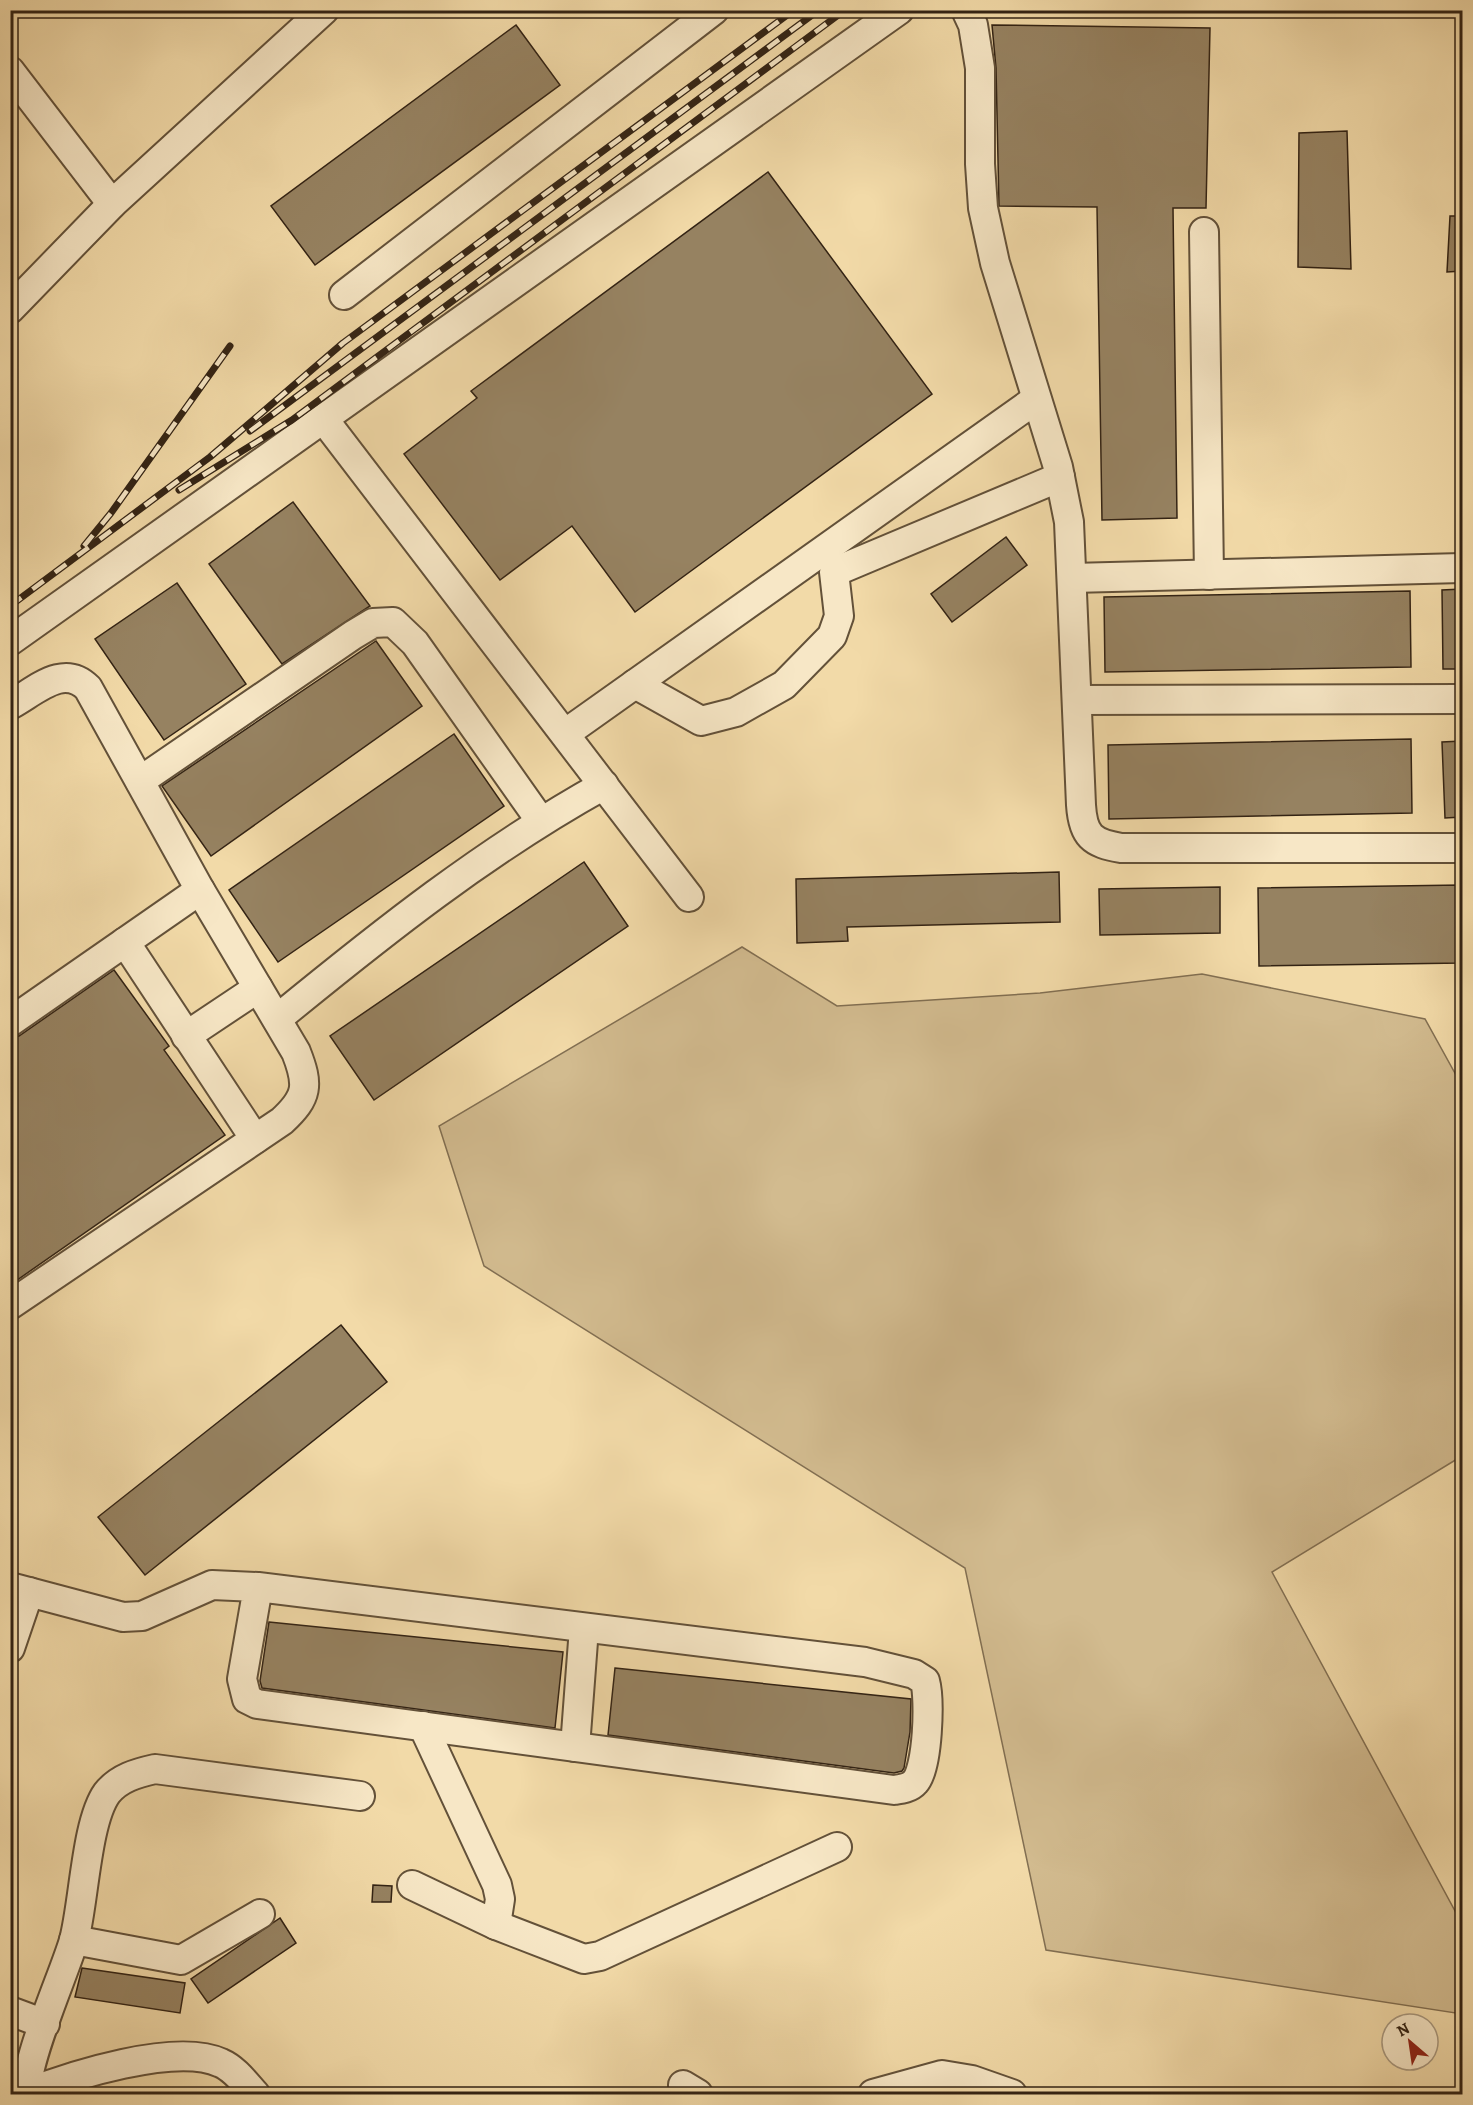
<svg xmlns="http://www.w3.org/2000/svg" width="1473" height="2105" font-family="Alegreya,serif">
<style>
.green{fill:#d2bb8f;stroke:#826f52;stroke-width:1.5}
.building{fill:#968261;stroke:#332314;stroke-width:1.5}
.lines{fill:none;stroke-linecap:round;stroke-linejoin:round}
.minor-casing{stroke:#635139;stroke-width:32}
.minor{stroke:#f7e7c6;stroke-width:28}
.rail-casing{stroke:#332314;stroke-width:7}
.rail{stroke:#f7e7c6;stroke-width:4.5;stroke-dasharray:14;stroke-linecap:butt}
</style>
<rect width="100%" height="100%" fill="#f2daa8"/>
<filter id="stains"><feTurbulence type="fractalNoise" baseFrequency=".00333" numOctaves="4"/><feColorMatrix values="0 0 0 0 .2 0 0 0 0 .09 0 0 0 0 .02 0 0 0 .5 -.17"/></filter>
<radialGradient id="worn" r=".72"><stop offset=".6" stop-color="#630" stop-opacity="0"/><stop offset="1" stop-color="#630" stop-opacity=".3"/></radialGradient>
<polygon class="green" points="742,947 837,1006 1040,993 1202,974 1425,1019 1462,1086 1462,1456 1272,1572 1462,1924 1462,2014 1046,1950 965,1568 484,1266 439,1126"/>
<g class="building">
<polygon points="516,25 560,85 315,265 271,206"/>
<polygon points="992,25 1210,28 1206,208 1173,208 1177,518 1102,520 1097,207 999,206 996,68"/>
<polygon points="1347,131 1351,269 1298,267 1299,133"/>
<polygon points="768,172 932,394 635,612 572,526 500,580 404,454 477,398 471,391"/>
<polygon points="1450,216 1462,216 1462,271 1447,272"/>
<polygon points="293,502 370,606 282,664 209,564"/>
<polygon points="1006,537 1027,565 952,622 931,594"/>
<polygon points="177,583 246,684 164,740 95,639"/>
<polygon points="1462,589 1462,669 1443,669 1442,590"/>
<polygon points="1410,591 1411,667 1105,672 1104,597"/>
<polygon points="376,641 422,706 211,856 162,786"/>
<polygon points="454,734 504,806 278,962 229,890"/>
<polygon points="1411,739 1412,813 1109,819 1108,745"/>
<polygon points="1462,741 1462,817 1445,818 1442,742"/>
<polygon points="584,862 628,926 374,1100 330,1036"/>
<polygon points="1059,872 1060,922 847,927 848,941 797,943 796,879"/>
<polygon points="1462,885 1462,963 1259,966 1258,888"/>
<polygon points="1220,887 1220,933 1100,935 1099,889"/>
<polygon points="114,970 169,1046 164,1050 225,1135 10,1285 10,1038 19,1036"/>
<polygon points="341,1325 387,1382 145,1575 98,1517"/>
<polygon points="269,1622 563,1652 555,1728 262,1688 260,1681"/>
<polygon points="615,1668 911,1699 910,1732 904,1768 902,1771 894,1773 608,1735"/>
<polygon points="373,1885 392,1886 391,1902 372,1902"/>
<polygon points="280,1918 296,1943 208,2003 191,1979"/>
<polygon points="82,1968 185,1983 180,2013 75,1997"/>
</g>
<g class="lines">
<g class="minor-casing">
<g id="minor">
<path d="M 966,10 L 973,25 L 980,68 L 980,164 L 983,208 L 995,263 L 1058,467 L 1069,522 L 1081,805 C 1083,836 1092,843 1121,848 L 1462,848"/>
<polyline points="10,71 112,204"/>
<polyline points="1204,232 1209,575"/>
<polyline points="344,295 714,10"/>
<polyline points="10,309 112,204 324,10"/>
<polyline points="325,421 689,897"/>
<polyline points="1072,578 1462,568"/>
<polyline points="10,641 899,10"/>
<polyline points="635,684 701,721 736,712 784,685 832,636 839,616 834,572 1060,477"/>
<polyline points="1077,700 1462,699"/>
<path d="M 10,705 C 36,691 63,663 88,688 L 200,890 L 296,1052 C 309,1085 308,1097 282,1121 L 10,1305"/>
<polyline points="566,733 1035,400"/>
<polyline points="140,781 353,635 373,623 393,622 415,643 540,820"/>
<polyline points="125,942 255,1139"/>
<path d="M 277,1019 C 382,933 485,851 604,785"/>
<polyline points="10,1022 200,890"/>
<polyline points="186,1036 258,988"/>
<path d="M 10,1587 L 123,1617 L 142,1616 L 212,1585 L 258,1587 L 865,1662 L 914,1674 L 925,1681 C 930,1699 928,1768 915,1782 C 910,1788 901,1789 894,1790 L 257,1704 L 247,1699 L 242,1679 L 258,1587"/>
<polyline points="10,1648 29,1592"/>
<polyline points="575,1747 584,1628"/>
<polyline points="412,1885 496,1925 500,1899 497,1885 423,1726"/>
<polyline points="496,1925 584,1959 600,1956 837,1847"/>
<polyline points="74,1940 181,1960 260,1914"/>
<polyline points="10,2011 45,2024"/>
<polyline points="683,2085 698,2094"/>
<path d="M 28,2093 C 22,2067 65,1972 74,1940 C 84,1903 86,1822 107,1793 C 119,1778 137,1773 155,1769 L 360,1796"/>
<path d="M 25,2094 C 70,2076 176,2042 221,2063 C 235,2069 245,2083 255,2094"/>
<polyline points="873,2094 942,2075 972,2080 1012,2094"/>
</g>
</g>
<use href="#minor" class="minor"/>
<g class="rail-casing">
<g id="rail">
<polyline points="250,431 819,10"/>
<polyline points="179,490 292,420 845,10"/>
<polyline points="84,546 111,513 230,346"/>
<polyline points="10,606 210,457 343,343 794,10"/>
</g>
</g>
<use href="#rail" class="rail"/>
</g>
<rect width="1473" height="2105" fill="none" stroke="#f2daa8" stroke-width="36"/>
<rect x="12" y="12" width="1449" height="2081" fill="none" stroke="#332314" stroke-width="3"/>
<rect x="18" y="18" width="1437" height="2069" fill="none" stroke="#332314" stroke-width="1.5"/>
<g transform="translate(1410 2042) rotate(331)"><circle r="28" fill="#f7e7c6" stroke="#a9997f" stroke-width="1.5"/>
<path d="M0-4.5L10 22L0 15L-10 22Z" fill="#8f2418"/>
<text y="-9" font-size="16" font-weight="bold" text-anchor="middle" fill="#332314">N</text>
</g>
<rect width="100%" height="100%" filter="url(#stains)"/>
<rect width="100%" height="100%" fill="url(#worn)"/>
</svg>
